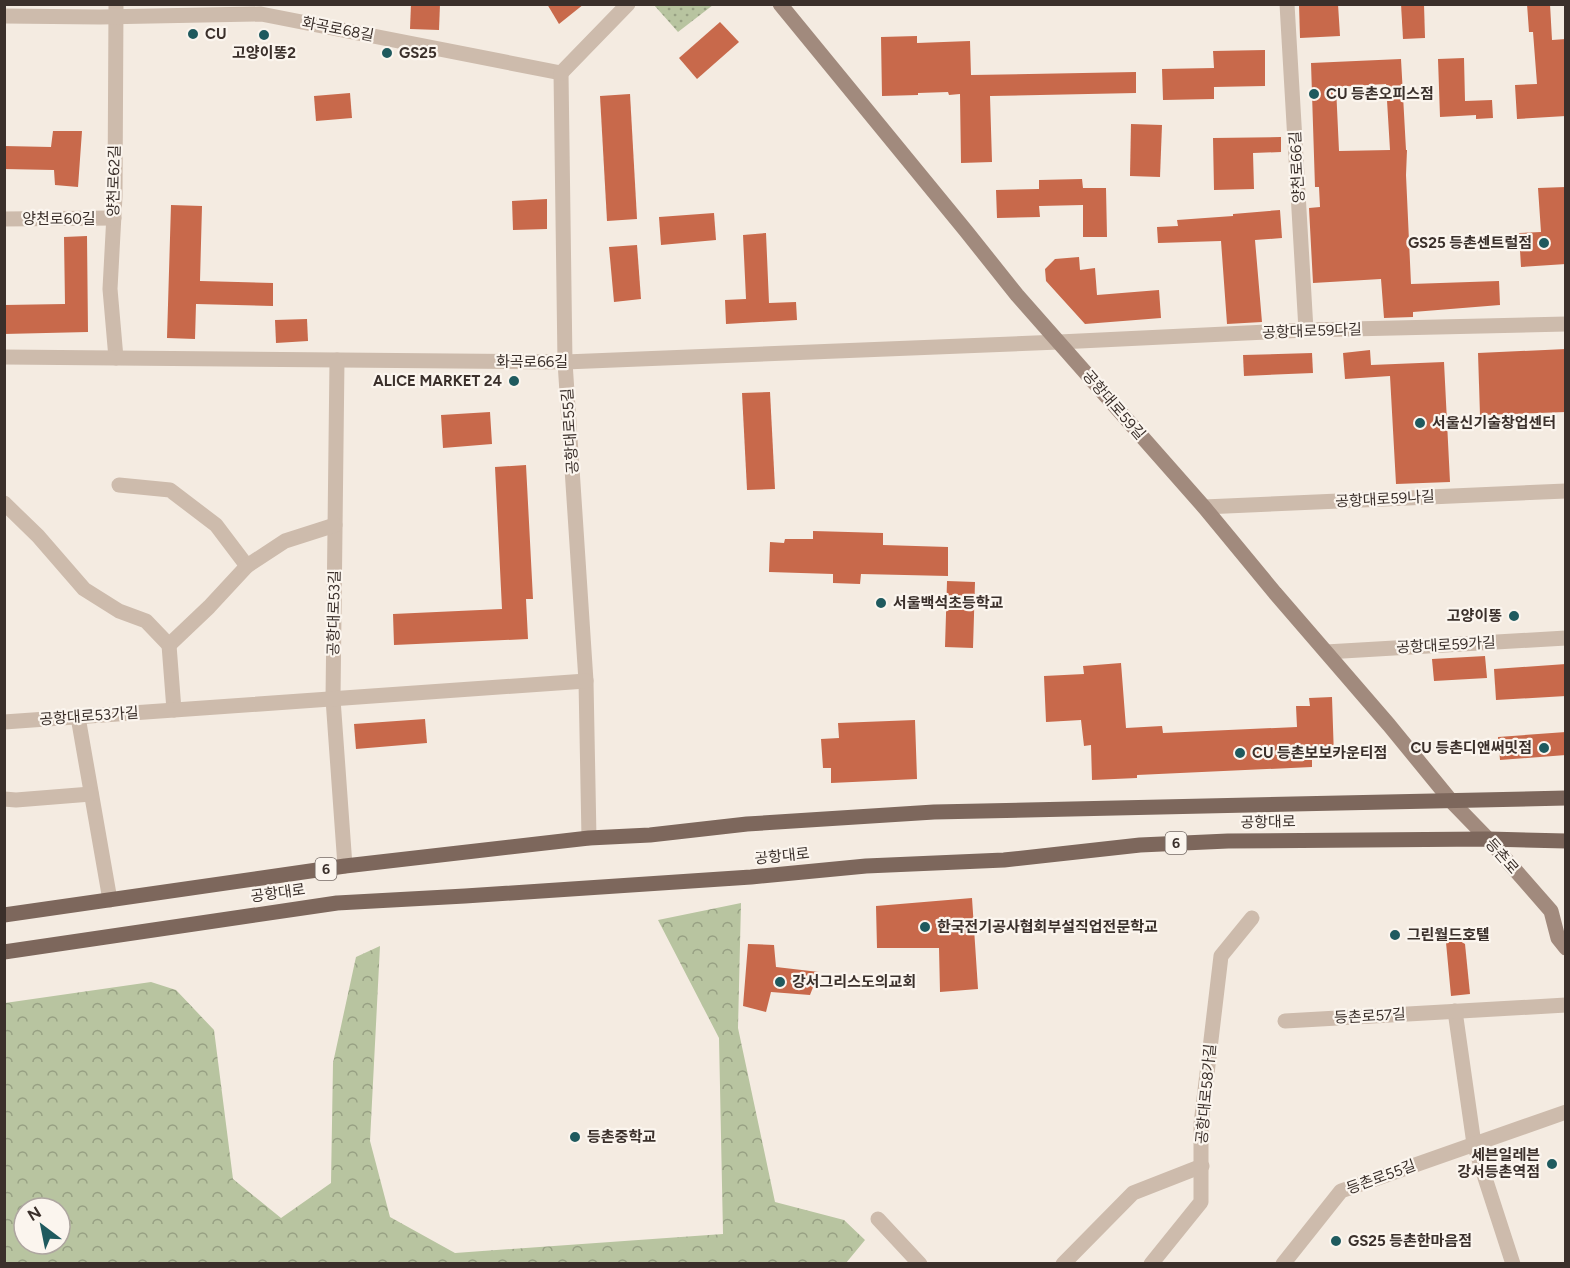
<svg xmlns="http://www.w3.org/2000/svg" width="1570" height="1268" font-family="Figtree,'Noto Sans KR',sans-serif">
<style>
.forest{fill:url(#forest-crowns);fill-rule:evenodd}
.park{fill:url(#park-dots)}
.building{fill:#c8694b;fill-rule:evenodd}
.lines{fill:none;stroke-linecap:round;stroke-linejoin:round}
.minor{stroke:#cdbbac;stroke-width:15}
.secondary{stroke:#a18a7d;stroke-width:15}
.primary{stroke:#7d675c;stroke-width:15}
.poi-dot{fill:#1f5a5e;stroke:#fbf5ee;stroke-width:2}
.labels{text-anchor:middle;stroke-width:4.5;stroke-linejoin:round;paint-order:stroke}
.shield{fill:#fbf5ee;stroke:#756b66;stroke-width:1.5}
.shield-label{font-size:14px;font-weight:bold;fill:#3b302b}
.street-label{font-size:15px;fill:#3b302b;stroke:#fbf5ee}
.poi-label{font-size:15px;font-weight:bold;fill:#3b302b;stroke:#fbf5ee;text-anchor:start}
</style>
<defs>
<pattern id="forest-crowns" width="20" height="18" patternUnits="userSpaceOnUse" patternTransform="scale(1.5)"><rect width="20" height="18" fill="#b8c4a0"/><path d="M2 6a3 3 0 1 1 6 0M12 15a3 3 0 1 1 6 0" fill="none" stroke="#97a083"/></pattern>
<pattern id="park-dots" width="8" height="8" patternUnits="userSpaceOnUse" patternTransform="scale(1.5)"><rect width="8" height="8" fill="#b8c4a0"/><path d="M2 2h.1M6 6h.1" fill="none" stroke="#97a083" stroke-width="1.8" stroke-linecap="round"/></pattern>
</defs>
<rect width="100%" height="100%" fill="#f4ebe1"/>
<path class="forest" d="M 741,903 L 738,1028 L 775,1202 L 844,1220 L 865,1240 L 846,1263 L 5,1263 L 5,1003 L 151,982 L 176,990 L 214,1030 L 233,1179 L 281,1218 L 331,1183 L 333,1063 L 356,957 L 380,946 L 370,1141 L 390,1217 L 455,1253 L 723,1234 L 719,1038 L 658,920 ZM 24,1208 L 60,1208 L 60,1244 L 24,1244 Z"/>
<polygon class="park" points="654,5 713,5 678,32"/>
<g class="building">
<polygon points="411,4 440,4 439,30 410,29"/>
<polygon points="547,4 584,4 559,24"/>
<polygon points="1299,4 1338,4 1340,36 1300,38"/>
<polygon points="1401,4 1424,4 1425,38 1403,39"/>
<polygon points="1527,4 1550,4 1552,40 1566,39 1566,116 1517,119 1515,85 1537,84 1533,32 1529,32"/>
<polygon points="720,22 739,42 697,79 679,58"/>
<polygon points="917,36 917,43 970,41 971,75 1136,72 1136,93 990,96 992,162 961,163 960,94 949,95 948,92 918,93 918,95 882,96 881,37"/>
<polygon points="1265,50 1265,86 1214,87 1214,99 1163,100 1162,69 1214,68 1213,51"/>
<polygon points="1464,58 1465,101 1492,100 1493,118 1476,119 1476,115 1440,117 1438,59"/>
<path d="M 1401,59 L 1406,150 L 1407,150 L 1406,175 L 1411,284 L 1499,281 L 1500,305 L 1413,312 L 1413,317 L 1384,318 L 1381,279 L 1313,283 L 1309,208 L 1320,207 L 1319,187 L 1315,187 L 1311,63 ZM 1386,84 L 1390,150 L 1339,151 L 1336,87 Z"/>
<polygon points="350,93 352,118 316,121 314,96"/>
<polygon points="630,94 637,219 607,221 600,96"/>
<polygon points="1131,124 1162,125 1160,177 1130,176"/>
<polygon points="53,131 82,131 78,187 55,185 54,170 4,169 4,146 51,147"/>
<polygon points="1281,137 1281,152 1253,153 1254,189 1214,190 1213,138"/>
<polygon points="1082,179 1083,188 1106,188 1107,237 1083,237 1083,205 1039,206 1040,217 997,218 996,190 1039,189 1039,180"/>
<polygon points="1566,187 1566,264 1521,267 1519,233 1541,232 1538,188"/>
<polygon points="547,199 547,229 513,230 512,201"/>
<polygon points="171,205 202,206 200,281 273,283 273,306 196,304 195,339 167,338"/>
<polygon points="1280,210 1282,238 1255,240 1262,322 1227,324 1221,241 1158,243 1157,227 1178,226 1177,220 1233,216 1233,214"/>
<polygon points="714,213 716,240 661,245 659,217"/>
<polygon points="766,233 769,303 796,302 797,320 726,324 725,300 746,299 743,235"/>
<polygon points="87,236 88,332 4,334 4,305 65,304 64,237"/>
<polygon points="637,245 641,299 614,302 609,247"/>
<polygon points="1079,257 1080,270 1095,268 1097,295 1159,290 1161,318 1085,324 1046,281 1045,269 1055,259"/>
<polygon points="307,319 308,341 276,343 275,320"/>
<polygon points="1566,349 1566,412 1480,415 1478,353"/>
<polygon points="1370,350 1371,365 1444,362 1450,482 1396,484 1390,376 1345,379 1343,353"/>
<polygon points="1312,353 1313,373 1244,376 1243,355"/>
<polygon points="770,392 775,489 747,490 742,393"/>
<polygon points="490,412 492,444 443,448 441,415"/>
<polygon points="526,465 533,599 526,599 528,639 394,645 393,614 502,609 495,467"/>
<polygon points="813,531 883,533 883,545 948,547 948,576 861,574 860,584 833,583 833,574 769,572 770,542 784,543 785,539 813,539"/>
<polygon points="947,581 975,582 973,648 945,647"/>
<polygon points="1485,656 1487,678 1434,681 1432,659"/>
<polygon points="1121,663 1126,728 1162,726 1163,733 1297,727 1296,706 1310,706 1309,698 1332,697 1334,757 1312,758 1312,767 1137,775 1137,778 1092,780 1091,745 1084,746 1081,720 1046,722 1044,676 1084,674 1083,666"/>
<polygon points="1566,664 1566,696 1496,700 1494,669"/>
<polygon points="425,719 427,743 356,749 354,724"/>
<polygon points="915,720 917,779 831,783 831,768 823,768 821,739 839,738 838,723"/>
<polygon points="1566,732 1566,755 1500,760 1498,737"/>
<polygon points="972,898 978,989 940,992 939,948 877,948 876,906"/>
<polygon points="1445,932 1465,944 1470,994 1451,996"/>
<polygon points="748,944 774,945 776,967 819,972 810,995 771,992 766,1012 743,1006"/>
</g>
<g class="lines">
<g class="minor">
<polyline points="116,4 115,196 110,289 116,358"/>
<polyline points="1287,4 1306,330"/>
<polyline points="4,16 100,17 261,14 561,73"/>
<polyline points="561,73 565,362 586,681 589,838"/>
<polyline points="561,73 628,4"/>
<polyline points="4,219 114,218"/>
<polyline points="4,357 565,362 1059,342 1306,330 1566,324"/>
<polyline points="337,360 333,699 345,866"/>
<polyline points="119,485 170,490 216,525 247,566"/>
<polyline points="4,503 38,536 84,589 119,611 146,621 169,645 209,607 247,566 285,541 335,525"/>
<polyline points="1204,507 1566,491"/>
<polyline points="169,645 174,710"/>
<polyline points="1326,652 1566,638"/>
<polyline points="78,717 110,900"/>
<polyline points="4,722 586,681"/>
<polyline points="4,799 16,800 91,794"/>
<polyline points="1455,1011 1474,1144 1513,1264"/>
<polyline points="1285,1021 1566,1005"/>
<polyline points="878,1219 920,1264"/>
<polyline points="1063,1264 1133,1193 1202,1166"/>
<polyline points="1151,1264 1201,1202 1201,1124 1221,956 1252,918"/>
<polyline points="1283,1264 1341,1191 1566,1112"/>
</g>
<polyline class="secondary" points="780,4 966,231 1017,295 1204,507 1275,593 1389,725 1452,802 1488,839 1551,911 1558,938 1566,948"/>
<g class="primary">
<polyline points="4,915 345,866 589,838 650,835 747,824 934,812 1566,798"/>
<polyline points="4,952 337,903 465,896 751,877 866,866 1004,860 1140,845 1228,841 1488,839 1566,841"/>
</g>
</g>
<g class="poi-dot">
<circle cx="193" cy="34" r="6"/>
<circle cx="264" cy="35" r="6"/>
<circle cx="387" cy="53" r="6"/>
<circle cx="1314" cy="94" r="6"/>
<circle cx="1544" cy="243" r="6"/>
<circle cx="514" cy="381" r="6"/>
<circle cx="1420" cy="423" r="6"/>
<circle cx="881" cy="603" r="6"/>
<circle cx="1514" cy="616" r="6"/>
<circle cx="1544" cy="748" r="6"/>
<circle cx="1240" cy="753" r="6"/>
<circle cx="925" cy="927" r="6"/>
<circle cx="1395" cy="935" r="6"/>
<circle cx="780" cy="982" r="6"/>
<circle cx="575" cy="1137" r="6"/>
<circle cx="1552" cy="1164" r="6"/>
<circle cx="1336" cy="1241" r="6"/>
</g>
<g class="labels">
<g class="shield">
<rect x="1165.5" y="832" width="21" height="22" rx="4.5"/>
<rect x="315.5" y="858" width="21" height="22" rx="4.5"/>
</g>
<g class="shield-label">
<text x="1176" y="848">6</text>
<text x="326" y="874">6</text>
</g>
<g class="street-label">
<text transform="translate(338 29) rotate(11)" y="5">화곡로68길</text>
<text transform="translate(1297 167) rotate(-93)" y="5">양천로66길</text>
<text transform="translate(114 181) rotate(-89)" y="5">양천로62길</text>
<text x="59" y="224">양천로60길</text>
<text transform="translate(1312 331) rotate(-2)" y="5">공항대로59다길</text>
<text x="532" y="367">화곡로66길</text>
<text transform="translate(1114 405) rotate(49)" y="5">공항대로59길</text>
<text transform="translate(570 431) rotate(-94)" y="5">공항대로55길</text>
<text transform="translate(1385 499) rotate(-3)" y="5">공항대로59나길</text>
<text transform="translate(334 613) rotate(-89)" y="5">공항대로53길</text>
<text transform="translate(1446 645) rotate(-3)" y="5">공항대로59가길</text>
<text transform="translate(89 716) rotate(-4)" y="5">공항대로53가길</text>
<text transform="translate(1268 822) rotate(-1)" y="5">공항대로</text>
<text transform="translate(782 856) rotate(-6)" y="5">공항대로</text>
<text transform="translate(1502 856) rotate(49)" y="5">등촌로</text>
<text transform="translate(278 893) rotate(-8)" y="5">공항대로</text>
<text transform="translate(1370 1016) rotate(-3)" y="5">등촌로57길</text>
<text transform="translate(1206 1094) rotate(-85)" y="5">공항대로58가길</text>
<text transform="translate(1381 1177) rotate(-20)" y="5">등촌로55길</text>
</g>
<g class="poi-label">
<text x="205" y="39">CU</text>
<text x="264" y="58" text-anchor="middle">고양이똥2</text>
<text x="399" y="58">GS25</text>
<text x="1326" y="99">CU 등촌오피스점</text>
<text x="1532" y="248" text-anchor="end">GS25 등촌센트럴점</text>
<text x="502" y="386" text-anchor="end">ALICE MARKET 24</text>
<text x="1432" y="428">서울신기술창업센터</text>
<text x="893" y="608">서울백석초등학교</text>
<text x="1502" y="621" text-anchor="end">고양이똥</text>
<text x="1532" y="753" text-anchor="end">CU 등촌디앤써밋점</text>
<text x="1252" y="758">CU 등촌보보카운티점</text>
<text x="937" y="932">한국전기공사협회부설직업전문학교</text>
<text x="1407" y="940">그린월드호텔</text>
<text x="792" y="987">강서그리스도의교회</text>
<text x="587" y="1142">등촌중학교</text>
<text x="1540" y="1160" text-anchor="end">세븐일레븐<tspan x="1540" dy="17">강서등촌역점</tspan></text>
<text x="1348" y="1246">GS25 등촌한마음점</text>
</g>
</g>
<rect width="1570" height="1268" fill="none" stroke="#3b302b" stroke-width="12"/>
<g transform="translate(42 1226) rotate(328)"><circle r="28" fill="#fbf5ee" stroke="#aea6a0" stroke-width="1.5"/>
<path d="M0-4.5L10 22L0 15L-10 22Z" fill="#1f5a5e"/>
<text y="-9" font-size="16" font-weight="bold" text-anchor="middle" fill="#3b302b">N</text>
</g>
</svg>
